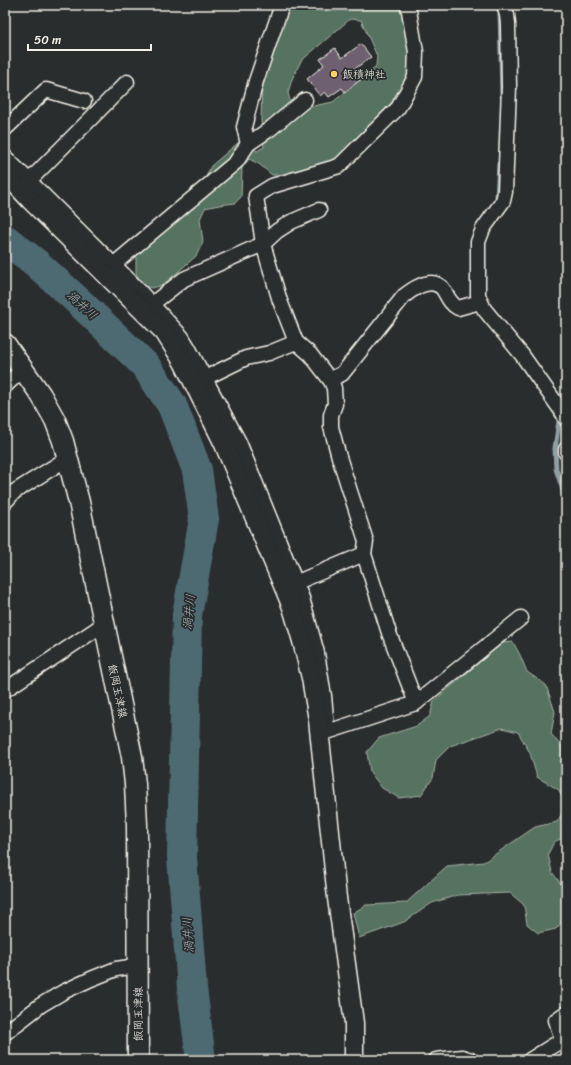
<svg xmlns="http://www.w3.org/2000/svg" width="571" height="1065" font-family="Sriracha,'Klee One',sans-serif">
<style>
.green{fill:#577260;stroke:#a6b2a4;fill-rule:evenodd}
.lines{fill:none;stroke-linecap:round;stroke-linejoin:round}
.stream{stroke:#90a0a2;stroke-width:5}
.river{stroke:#4e6a73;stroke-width:30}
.building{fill:#6e616f;stroke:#f4f1e8}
.minor-casing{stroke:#f4f1e8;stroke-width:17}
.tertiary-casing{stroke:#f4f1e8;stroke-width:21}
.secondary-casing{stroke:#f4f1e8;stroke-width:23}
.minor{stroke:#2a2d2e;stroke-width:14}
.tertiary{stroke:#2a2d2e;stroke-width:18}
.secondary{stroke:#2a2d2e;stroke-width:20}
.poi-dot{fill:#ffd166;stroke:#2a2d2e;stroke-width:1.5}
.labels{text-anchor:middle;stroke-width:3.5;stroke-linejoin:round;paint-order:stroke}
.poi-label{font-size:11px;fill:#f4f1e8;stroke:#2a2d2e;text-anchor:start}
.street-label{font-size:11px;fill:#f4f1e8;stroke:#2a2d2e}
.water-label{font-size:12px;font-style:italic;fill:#a9b4b3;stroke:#2a2d2e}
</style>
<rect width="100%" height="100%" fill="#2a2d2e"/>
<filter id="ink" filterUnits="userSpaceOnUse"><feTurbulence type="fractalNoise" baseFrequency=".025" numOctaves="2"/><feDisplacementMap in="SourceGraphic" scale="8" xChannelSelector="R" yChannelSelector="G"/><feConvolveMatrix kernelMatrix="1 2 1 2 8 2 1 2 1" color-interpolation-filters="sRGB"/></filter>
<g filter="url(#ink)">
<g class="green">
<path d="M 289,5 L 401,5 L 410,52 L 409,74 L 392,102 L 335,159 L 284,175 L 272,175 L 259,164 L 249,159 L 242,168 L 241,197 L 235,203 L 219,205 L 205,208 L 200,219 L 203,242 L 196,256 L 163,285 L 152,288 L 144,286 L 136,274 L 136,257 L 181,213 L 203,183 L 211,166 L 240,141 L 257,151 L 264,147 L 261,121 L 262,84 ZM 350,19 L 361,20 L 377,56 L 376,66 L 333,102 L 313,106 L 290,101 L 288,93 L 292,79 L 301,61 Z"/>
<polygon points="513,642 520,655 527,672 546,685 555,712 551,734 561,746 566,749 566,805 559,790 537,777 530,753 518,732 502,728 450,746 436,760 433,778 421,795 399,798 382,788 370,772 367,752 379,738 417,726 430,716 434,701 502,643"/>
<polygon points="566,807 566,836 554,842 548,854 552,872 566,891 566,917 556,929 538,933 527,924 524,905 510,893 458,895 432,903 404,922 359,938 353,913 366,905 406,903 447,866 484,862 535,827 557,822"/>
</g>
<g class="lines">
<g class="stream">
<polyline points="500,10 502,96"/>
<polyline points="497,198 499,164"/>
<polyline points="556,413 559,421 555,448 556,469 566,499"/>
</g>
<polyline class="river" points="5,239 36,263 78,301 145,365 172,405 197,470 204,519 187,615 182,857 192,988 201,1060"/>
</g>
<polygon class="building" points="361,44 371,57 353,70 360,80 345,92 342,88 329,97 325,92 320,96 307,79 324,65 320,59 335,48 342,58"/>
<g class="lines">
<g class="minor-casing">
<g id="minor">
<polyline points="408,5 416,52 415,77 398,108 339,166 272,186 256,196 263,244 280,301 296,342 310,354 331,381 334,388 335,404 331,415 331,427 339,457 366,541 364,554 389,633 416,703"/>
<polyline points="504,5 507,15 508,24 509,87 505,192 503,201 483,229 478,242 478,295 484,309 522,355 563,413 566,419"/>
<polyline points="5,129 46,90 84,101"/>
<polyline points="248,144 244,127 256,81 282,5"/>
<polyline points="5,157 131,282 182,337 188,347 239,442 302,598 317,653 324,696 327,729"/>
<polyline points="29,181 127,82"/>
<polyline points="113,265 236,162 248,144 270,129 305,100"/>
<polyline points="152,304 184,279 263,244 277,231 291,222 319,210"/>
<polyline points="205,378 246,358 269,353 296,342"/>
<path d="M 330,379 L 335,377 L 342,374 L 404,296 C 414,288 432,276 443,289 C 448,297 450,304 458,308 L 480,302"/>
<polyline points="5,386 23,369"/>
<polyline points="566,449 566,453"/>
<polyline points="5,502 14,492 68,458"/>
<polyline points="295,583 364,554"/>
<polyline points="5,690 104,624"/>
<polyline points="327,732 416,703 521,618"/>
<polyline points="5,1033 41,1005 63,992 91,979 116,969 137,966"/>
<polyline points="436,1060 462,1057 471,1060"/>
<polyline points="530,1060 562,1040 556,1020 566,1013"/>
</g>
</g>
<g class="tertiary-casing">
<polyline id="tertiary" points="5,173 30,200 164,332 183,362 223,442 292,607 302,641 311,678 318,720 337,898 354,1023 354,1060"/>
</g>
<g class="secondary-casing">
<polyline id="secondary" points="5,344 41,395 55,420 63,441 79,502 132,757 135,784 137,825 138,1060"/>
</g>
<use href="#minor" class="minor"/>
<use href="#tertiary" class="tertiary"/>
<use href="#secondary" class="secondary"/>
</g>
</g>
<circle class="poi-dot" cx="334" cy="74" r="4"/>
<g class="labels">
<g class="poi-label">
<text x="342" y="78">飯積神社</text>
</g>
<g class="street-label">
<text transform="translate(118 691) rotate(78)" y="4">飯岡玉津線</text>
<text transform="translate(138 1014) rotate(-90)" y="4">飯岡玉津線</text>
</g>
<g class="water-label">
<text transform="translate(82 305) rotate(42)" y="4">渦井川</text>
<text transform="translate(189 612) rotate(-84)" y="4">渦井川</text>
<text transform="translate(188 935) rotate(-94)" y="4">渦井川</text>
</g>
</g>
<rect width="571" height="1065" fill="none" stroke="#2a2d2e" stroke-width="20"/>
<rect x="10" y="10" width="551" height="1045" fill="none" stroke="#f4f1e8" stroke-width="1.5" filter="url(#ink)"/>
<path d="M28 44v6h123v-6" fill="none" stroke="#f4f1e8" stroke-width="2"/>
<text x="34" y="44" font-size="12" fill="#f4f1e8" stroke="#2a2d2e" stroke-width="3" paint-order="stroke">50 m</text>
</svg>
